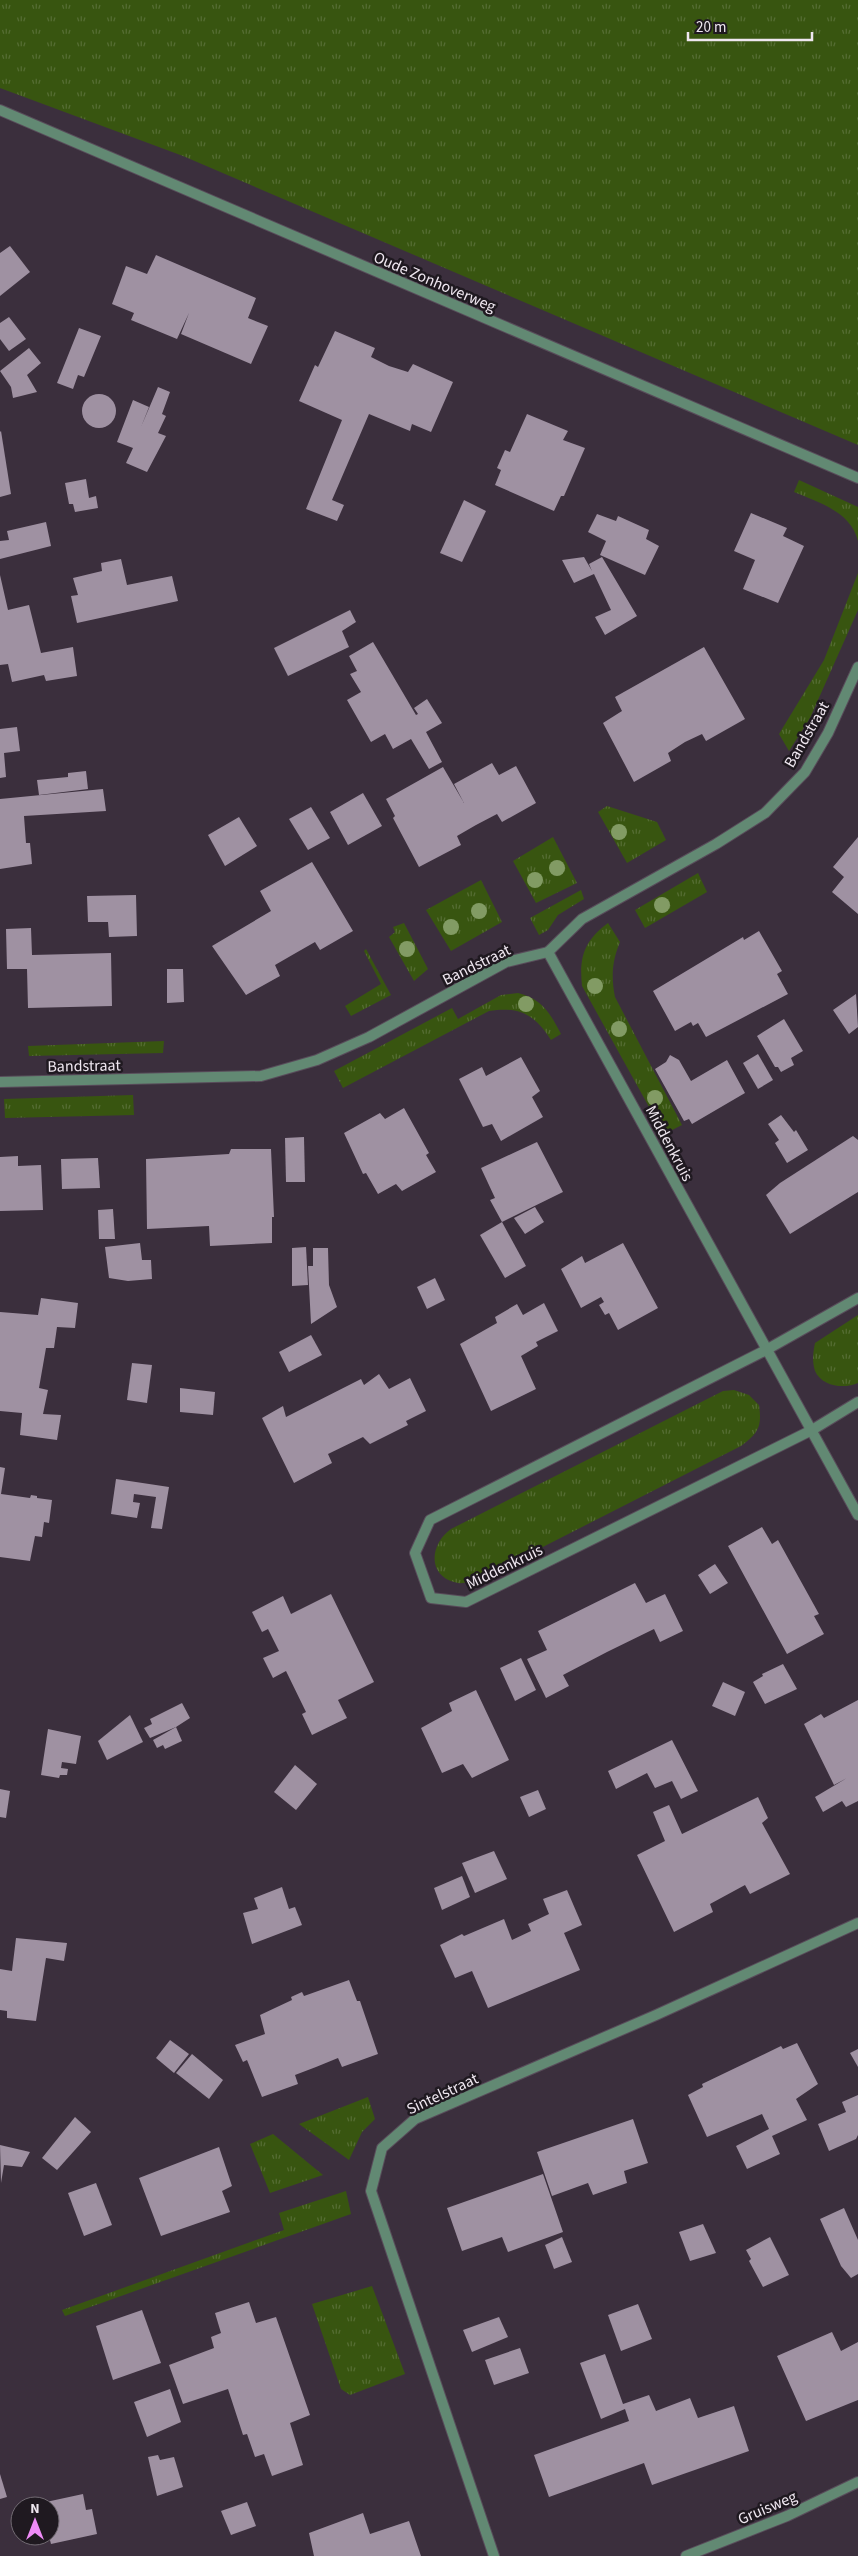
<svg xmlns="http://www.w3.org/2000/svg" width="858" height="2556" font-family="'Source Sans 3',sans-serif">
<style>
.grass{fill:url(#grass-tufts)}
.building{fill:#9f91a2}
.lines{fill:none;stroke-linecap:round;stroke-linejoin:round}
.street-casing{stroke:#584c5a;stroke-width:12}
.street{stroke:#628973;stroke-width:10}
.tree{fill:#829b64}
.labels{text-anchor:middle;stroke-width:5;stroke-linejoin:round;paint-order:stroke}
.street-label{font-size:16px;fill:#efe7f0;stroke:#1f1920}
</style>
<defs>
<pattern id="grass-tufts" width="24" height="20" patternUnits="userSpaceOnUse" patternTransform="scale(1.25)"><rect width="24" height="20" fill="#385510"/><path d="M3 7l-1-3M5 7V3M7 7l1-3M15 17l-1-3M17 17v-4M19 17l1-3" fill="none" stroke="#556d33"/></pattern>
</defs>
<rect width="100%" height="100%" fill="#3b2f3d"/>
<g class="grass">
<polygon points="0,0 858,0 858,445 183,156 0,88"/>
<path d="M 799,480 L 858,507 L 858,541 C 851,512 820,503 794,492 Z"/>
<polygon points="858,573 858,610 810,718 789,751 779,734 824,660"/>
<polygon points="607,806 657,822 666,840 627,863 598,812"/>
<polygon points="553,837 577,883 536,903 513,861"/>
<polygon points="698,873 707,892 645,928 635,910"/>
<polygon points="481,880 502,922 451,951 426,910"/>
<polygon points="581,890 584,899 558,915 548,930 539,935 530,918"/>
<polygon points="404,923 428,969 414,981 389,937 395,932 393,927"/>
<path d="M 608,923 L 620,942 C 612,961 611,977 615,997 L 682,1125 L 664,1134 L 582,986 C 579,957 584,941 608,923 Z"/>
<polygon points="366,949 391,995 351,1016 345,1006 381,984 364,951"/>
<path d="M 518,993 C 542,999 550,1013 561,1034 L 551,1040 C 535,1015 520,1006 489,1011 L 343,1088 L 334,1071 L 452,1008 L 458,1019 L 501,995 Z"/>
<polygon points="164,1041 163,1053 29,1056 28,1046"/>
<polygon points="133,1095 134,1115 5,1118 4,1099"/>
<path d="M 858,1315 L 858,1383 C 845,1389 822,1387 815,1371 C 812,1362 813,1352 815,1343 Z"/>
<path d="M 734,1390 L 749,1395 L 759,1405 C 762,1426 759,1433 741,1446 L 478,1580 C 472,1581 464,1584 458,1583 C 427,1577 429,1545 451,1529 L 723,1391 Z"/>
<polygon points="368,2097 375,2119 362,2132 349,2160 299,2124"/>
<polygon points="273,2134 323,2175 270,2193 250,2144"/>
<polygon points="346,2191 351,2214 65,2316 62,2310 284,2230 279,2213"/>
<polygon points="372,2286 405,2374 350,2395 341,2389 312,2304"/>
</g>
<g class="building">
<polygon points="10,246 30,272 0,296 0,253"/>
<polygon points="156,255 256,298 248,318 268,326 251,364 181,334 189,313 177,339 131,320 134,313 112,304 126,266 147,274"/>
<polygon points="9,317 26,339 9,351 0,339 0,323"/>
<polygon points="79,328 101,336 84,377 78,375 73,389 57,383"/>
<polygon points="335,331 375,348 371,357 389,366 408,372 413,364 453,382 431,432 412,424 410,431 369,414 332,500 344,505 337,521 306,509 342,420 299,401 315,365 318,367"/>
<polygon points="29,348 41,363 27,375 37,392 13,398 11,387 0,371"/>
<polygon points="158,387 170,392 162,414 166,416 158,433 166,436 147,472 126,463 133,448 117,442 133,400 149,407 141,427"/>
<circle cx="99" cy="411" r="17"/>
<polygon points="527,414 568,431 563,440 585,448 564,496 561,496 554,511 495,485 501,470 497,468 505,450 510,452"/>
<polygon points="1,431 11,494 0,497 0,432"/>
<polygon points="86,479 89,498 96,496 98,508 75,512 73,504 69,504 65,483"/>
<polygon points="464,500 486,511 462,562 440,553"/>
<polygon points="751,513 787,528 783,536 804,546 778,603 743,589 755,560 734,551"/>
<polygon points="597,514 616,521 618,516 649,530 646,539 659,546 645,575 600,555 606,541 588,532"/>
<polygon points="46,522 51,546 0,559 0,541 9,540 7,531"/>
<polygon points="584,557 592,571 589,564 602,557 637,616 605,635 595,617 611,610 594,574 574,583 562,560"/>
<polygon points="121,559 127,585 172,576 178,601 77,623 71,596 78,595 73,578 102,571 101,563"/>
<polygon points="0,575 8,610 29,605 41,653 73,647 77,676 46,681 44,675 12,682 8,664 0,665"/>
<polygon points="350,610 356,622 342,631 349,647 288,676 274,648"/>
<polygon points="373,642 416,715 418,714 414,708 427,699 442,723 426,732 442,762 429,769 411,739 393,749 385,734 371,742 347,700 361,692 350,674 357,671 349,656"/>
<polygon points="704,647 745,719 706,741 702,734 685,742 668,753 671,761 634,782 603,723 622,711 615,697"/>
<polygon points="17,727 20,751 4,753 6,777 0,778 0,729"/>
<polygon points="492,763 499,775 516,766 536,803 502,822 497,814 476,825 457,836 461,845 419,867 393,818 395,816 386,799 443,767 464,803 454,784"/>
<polygon points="86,771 88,789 39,795 37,780 68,777 68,773"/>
<polygon points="103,789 106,811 24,816 26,843 30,843 32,864 0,869 0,799"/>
<polygon points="363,793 382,826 348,845 330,812"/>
<polygon points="311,807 330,838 308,850 289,819"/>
<polygon points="239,817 257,846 225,866 208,835"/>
<polygon points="858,837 858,914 832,892 844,877 833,867"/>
<polygon points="312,862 353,931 320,950 315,942 294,954 275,965 280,976 246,995 212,946 271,911 260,891"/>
<polygon points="136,895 137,936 109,937 108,922 88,922 87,896"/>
<polygon points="31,928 32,955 111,953 112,1006 28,1008 27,969 7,969 6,929"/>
<polygon points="759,931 782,971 777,974 788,994 706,1037 698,1023 693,1026 691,1022 675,1031 653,991 743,937 744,940"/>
<polygon points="167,969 183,969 184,1002 167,1003"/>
<polygon points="856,994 858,1027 849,1034 833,1010"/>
<polygon points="784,1019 803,1051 791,1058 794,1065 781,1072 778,1067 775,1067 757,1036"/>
<polygon points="758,1054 773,1080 758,1089 743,1063"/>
<polygon points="670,1055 679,1060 691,1081 727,1060 745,1093 692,1124 689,1119 684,1121 655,1069 666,1062"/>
<polygon points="521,1057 540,1091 532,1097 543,1117 501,1141 492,1124 483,1127 459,1079 482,1067 486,1076"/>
<polygon points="404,1108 429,1153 426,1155 436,1172 402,1191 396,1184 378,1194 366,1173 363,1174 344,1133 380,1113 385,1119"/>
<polygon points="781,1115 794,1132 796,1130 808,1150 787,1163 775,1143 779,1140 768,1124"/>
<polygon points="853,1136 858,1140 858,1192 790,1234 766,1195 780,1183"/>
<polygon points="304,1137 305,1182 286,1182 285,1138"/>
<polygon points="537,1142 563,1192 502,1222 490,1200 495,1198 481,1168"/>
<polygon points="231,1149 271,1149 274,1217 272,1217 272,1243 210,1246 209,1226 147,1229 146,1159 229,1154"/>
<polygon points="18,1156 18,1166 41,1165 43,1210 0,1211 0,1157"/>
<polygon points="98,1158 100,1188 62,1189 61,1159"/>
<polygon points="535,1207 544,1222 525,1234 514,1218"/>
<polygon points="113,1209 115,1239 99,1239 98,1210"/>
<polygon points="502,1222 526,1266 505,1278 480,1235"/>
<polygon points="140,1243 142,1260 151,1260 152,1279 128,1281 109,1278 105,1247"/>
<polygon points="623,1243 658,1308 618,1330 609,1313 605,1315 599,1305 604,1302 601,1297 581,1308 561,1269 582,1256 585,1263"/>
<polygon points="306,1247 308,1285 292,1286 292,1248"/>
<polygon points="313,1248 328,1248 329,1285 337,1307 311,1324 308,1266 313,1266"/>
<polygon points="435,1278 445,1300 427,1309 417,1287"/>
<polygon points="41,1298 78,1303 75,1328 57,1327 54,1348 46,1348 39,1388 48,1390 43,1414 61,1415 57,1440 20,1435 22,1413 0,1411 0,1312 38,1315"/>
<polygon points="544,1303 558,1331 536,1342 538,1346 521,1356 536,1389 491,1411 460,1344 497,1323 495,1317 517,1304 523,1315"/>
<polygon points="311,1335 322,1355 289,1372 279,1352"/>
<polygon points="132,1363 152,1365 147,1403 127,1400"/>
<polygon points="379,1374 389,1389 410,1378 426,1411 406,1421 408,1425 370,1444 363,1437 328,1454 332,1463 294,1483 262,1418 283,1406 286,1417 361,1379 364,1385"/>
<polygon points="180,1388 215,1392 213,1415 180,1412"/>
<polygon points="0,1467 5,1468 1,1494 30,1498 31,1495 37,1496 37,1498 52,1500 49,1523 44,1522 42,1537 35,1536 30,1561 0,1557"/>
<polygon points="116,1479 169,1487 162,1529 151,1528 156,1497 134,1494 133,1502 140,1503 137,1518 111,1514"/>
<polygon points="762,1527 772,1544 778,1540 819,1614 814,1616 824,1634 787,1654 728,1546"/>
<polygon points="715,1564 728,1583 710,1594 698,1575"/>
<polygon points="635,1583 646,1603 665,1594 683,1631 660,1642 654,1629 607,1652 563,1675 569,1686 546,1698 527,1659 547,1650 538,1631"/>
<polygon points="331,1594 374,1682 338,1700 347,1718 312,1735 302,1714 306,1712 286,1671 273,1678 263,1658 279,1651 268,1629 262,1632 252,1612 283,1596 291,1614"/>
<polygon points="521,1658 536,1690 515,1701 500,1668"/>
<polygon points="783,1664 797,1689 765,1704 753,1682 763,1676 762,1674"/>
<polygon points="723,1682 745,1692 735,1716 712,1706"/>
<polygon points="476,1690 509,1760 472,1778 463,1764 442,1773 421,1728 452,1711 449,1703"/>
<polygon points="858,1700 858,1801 846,1807 842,1801 823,1812 815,1797 847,1778 834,1785 804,1724 821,1714 824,1718"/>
<polygon points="182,1703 190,1718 176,1727 150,1738 144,1728 152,1724 150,1719"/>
<polygon points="130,1715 143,1742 107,1760 98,1741"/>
<polygon points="176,1727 182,1741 165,1749 163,1745 157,1748 153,1740"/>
<polygon points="48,1729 81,1736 76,1764 62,1762 61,1768 68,1769 67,1775 60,1775 59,1778 41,1775"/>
<polygon points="672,1740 698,1791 681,1799 672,1781 655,1788 647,1773 616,1789 608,1771"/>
<polygon points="295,1765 317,1784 296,1810 274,1792"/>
<polygon points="0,1789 10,1791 6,1818 0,1817"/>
<polygon points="538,1790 546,1809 529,1817 520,1797"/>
<polygon points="758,1797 768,1818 762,1823 790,1874 750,1894 745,1885 710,1904 713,1912 674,1932 637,1855 665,1841 653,1812 669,1805 682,1834"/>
<polygon points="494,1851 507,1879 475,1893 462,1863"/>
<polygon points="462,1876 470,1897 442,1910 434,1888"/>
<polygon points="282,1887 289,1909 295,1907 302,1925 252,1944 243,1913 258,1909 254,1898"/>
<polygon points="567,1890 582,1925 564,1933 580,1970 488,2008 472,1971 455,1978 440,1945 462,1934 464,1936 504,1919 512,1940 531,1931 528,1924 549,1914 543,1899"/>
<polygon points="16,1938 67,1943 64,1961 46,1958 36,2021 7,2018 7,2011 0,2010 0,1969 12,1971"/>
<polygon points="349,1980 357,2001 360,2001 378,2054 342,2067 338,2058 316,2067 295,2075 298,2084 262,2097 247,2060 243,2062 235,2045 265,2034 260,2015 292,2000 291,1997 302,1992 304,1996"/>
<polygon points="170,2040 189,2054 174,2073 156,2058"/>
<polygon points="797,2043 818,2084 796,2099 807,2120 772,2136 780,2154 747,2169 736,2146 769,2129 762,2114 707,2137 688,2095 703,2087 702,2084 781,2046 783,2049"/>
<polygon points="858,2049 858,2067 850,2053"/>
<polygon points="192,2054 223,2080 209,2099 176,2073"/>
<polygon points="858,2095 858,2135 856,2139 829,2151 818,2124 846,2112 842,2102"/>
<polygon points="75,2117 91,2132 57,2170 42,2158"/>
<polygon points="633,2119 648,2163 624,2171 627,2183 593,2195 588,2183 552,2196 537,2152"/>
<polygon points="0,2145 30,2152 22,2167 4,2165 1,2183"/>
<polygon points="219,2147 232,2186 222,2191 230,2212 161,2236 139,2178"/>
<polygon points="543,2174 563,2232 508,2252 502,2237 462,2251 447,2208"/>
<polygon points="96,2183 112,2225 84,2236 68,2193"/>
<polygon points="844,2208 858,2240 858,2274 851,2278 841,2266 820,2219"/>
<polygon points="703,2224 716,2253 690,2261 679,2232"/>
<polygon points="562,2237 572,2262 554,2269 545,2245"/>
<polygon points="770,2237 789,2275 763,2287 749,2261 751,2259 746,2250"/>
<polygon points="249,2302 256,2323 276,2317 310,2415 290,2423 303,2465 272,2476 264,2454 255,2457 247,2434 243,2435 228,2389 183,2404 169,2365 214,2348 211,2337 221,2333 215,2313"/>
<polygon points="638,2304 652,2339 621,2351 608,2315"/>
<polygon points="142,2310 161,2363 113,2380 96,2326"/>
<polygon points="499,2317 508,2337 472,2352 463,2330"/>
<polygon points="832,2332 841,2351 858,2342 858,2400 806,2421 777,2356"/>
<polygon points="520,2348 529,2373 494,2385 485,2360"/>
<polygon points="605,2354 623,2404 649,2395 656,2411 690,2398 698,2418 734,2406 749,2451 652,2485 644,2463 549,2497 534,2455 629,2421 625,2409 601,2419 580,2363"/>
<polygon points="170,2389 181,2422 147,2437 134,2402"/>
<polygon points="158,2455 160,2460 174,2457 183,2487 157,2496 148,2457"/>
<polygon points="0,2474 7,2497 0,2499"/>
<polygon points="83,2494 86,2510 92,2509 97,2534 51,2544 49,2536 50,2506 47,2506 46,2502"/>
<polygon points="247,2502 256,2526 231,2535 221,2511"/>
<polygon points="363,2513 370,2534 409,2521 421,2556 314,2556 309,2533"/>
</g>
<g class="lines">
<g class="street-casing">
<g id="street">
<polyline points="0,110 858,478"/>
<polyline points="548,952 858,1515"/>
<polyline points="0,1082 261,1076 317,1060 369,1037 506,962 548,952 582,919 716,844 765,813 805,772 828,733 858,667"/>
<polyline points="858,1298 766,1350 430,1520 415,1553 431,1598 466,1602 812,1430 858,1402"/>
<polyline points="494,2556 371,2191 382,2148 415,2119 656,2015 858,1923"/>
<polyline points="686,2556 787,2516 858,2482"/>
</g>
</g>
<use href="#street" class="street"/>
</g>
<g class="tree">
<circle cx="619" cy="832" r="8"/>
<circle cx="557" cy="868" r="8"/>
<circle cx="535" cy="880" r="8"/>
<circle cx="662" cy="905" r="8"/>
<circle cx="479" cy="911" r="8"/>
<circle cx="451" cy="927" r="8"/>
<circle cx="407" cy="949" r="8"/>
<circle cx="595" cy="986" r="8"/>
<circle cx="526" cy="1004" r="8"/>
<circle cx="619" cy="1029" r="8"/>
<circle cx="655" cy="1098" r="8"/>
</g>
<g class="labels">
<g class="street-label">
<text transform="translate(435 281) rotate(23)" y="6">Oude Zonhoverweg</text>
<text transform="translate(806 734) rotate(-60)" y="6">Bandstraat</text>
<text transform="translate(476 964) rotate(-26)" y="6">Bandstraat</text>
<text transform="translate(84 1065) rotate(-1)" y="6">Bandstraat</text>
<text transform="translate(670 1143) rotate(62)" y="6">Middenkruis</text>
<text transform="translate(504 1566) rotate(-26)" y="6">Middenkruis</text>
<text transform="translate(442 2093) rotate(-25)" y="6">Sintelstraat</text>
<text transform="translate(767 2507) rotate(-23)" y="6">Gruisweg</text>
</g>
</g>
<g transform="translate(35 2521)"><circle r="24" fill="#1f1920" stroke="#726b73"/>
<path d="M0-4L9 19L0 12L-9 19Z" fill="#ef8bf7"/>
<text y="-8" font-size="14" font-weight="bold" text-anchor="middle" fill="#efe7f0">N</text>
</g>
<path d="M688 32v8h124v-8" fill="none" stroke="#efe7f0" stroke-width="2.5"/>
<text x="696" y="32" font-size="15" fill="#efe7f0" stroke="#1f1920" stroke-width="4" paint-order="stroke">20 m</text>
</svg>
